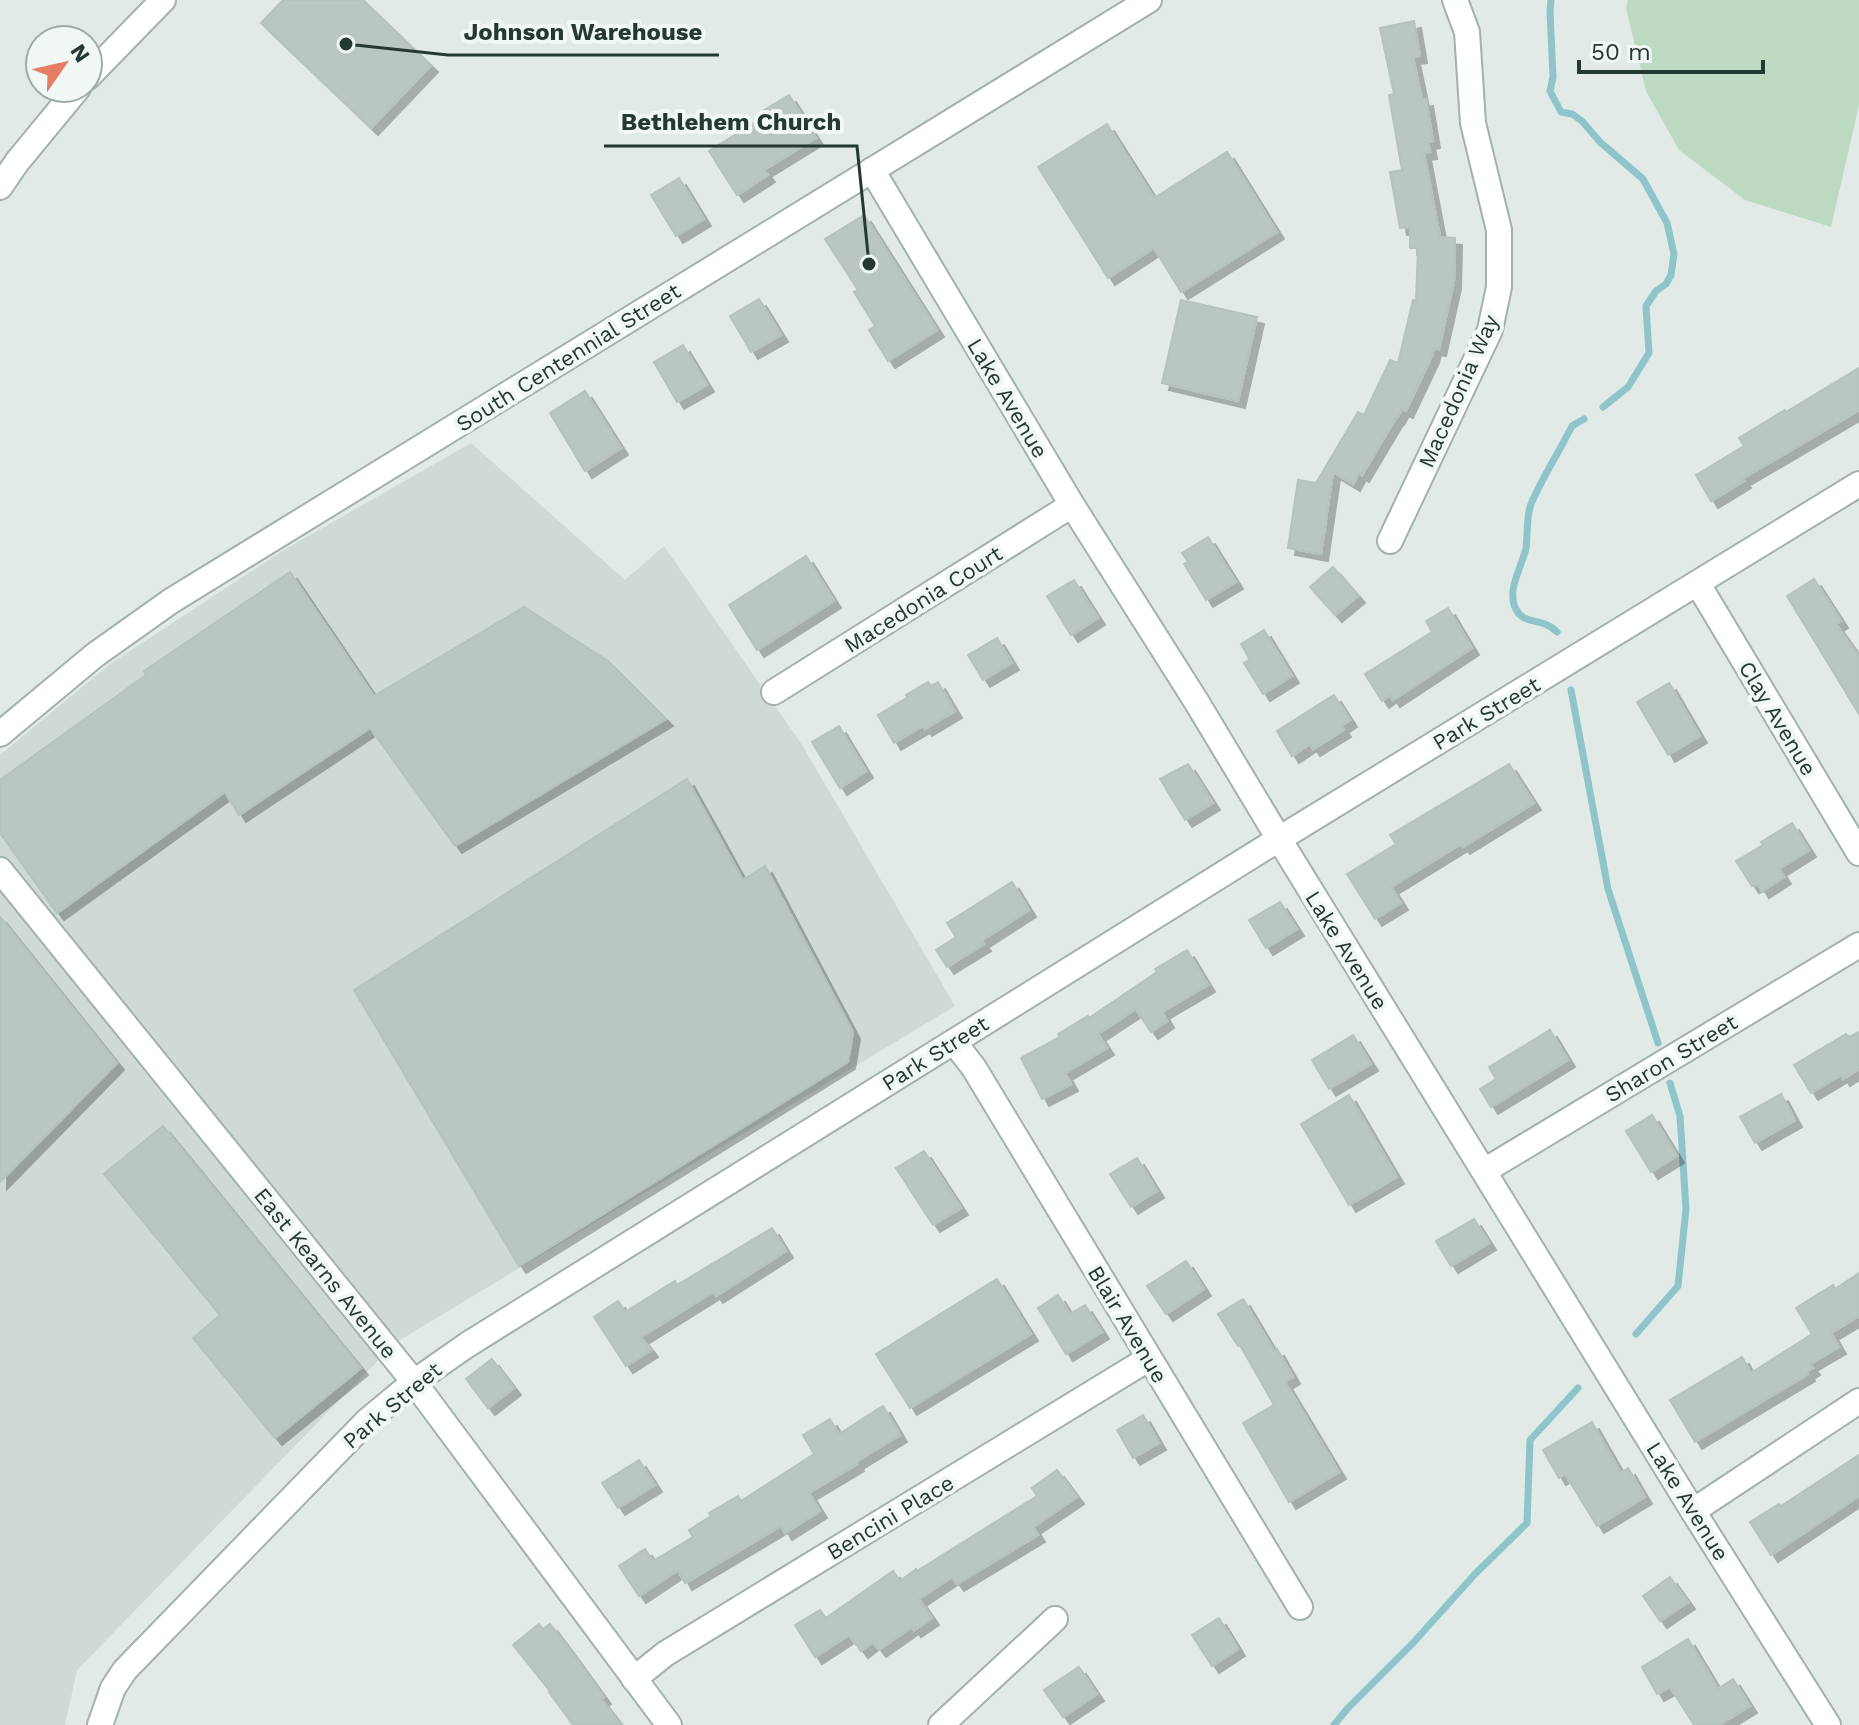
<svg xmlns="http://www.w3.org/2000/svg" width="1859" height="1725" font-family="'Work Sans',sans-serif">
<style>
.built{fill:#cfdad4}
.green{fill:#bcd9c2}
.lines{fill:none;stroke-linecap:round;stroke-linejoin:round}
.stream{stroke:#8ec4ca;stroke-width:7}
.building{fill:#bac7c1;stroke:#b4c3bc;stroke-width:2;filter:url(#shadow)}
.minor-casing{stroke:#a4b1ac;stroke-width:28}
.minor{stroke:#fff;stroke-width:24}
.labels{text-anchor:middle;stroke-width:8;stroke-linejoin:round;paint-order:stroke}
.street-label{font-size:22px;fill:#233932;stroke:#f1f7f4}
.leader{fill:none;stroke:#233932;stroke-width:3}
.callout-dot{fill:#233932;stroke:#f1f7f4;stroke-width:3}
.callout-label{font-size:24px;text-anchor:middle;font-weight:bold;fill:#233932;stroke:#f1f7f4;stroke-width:8;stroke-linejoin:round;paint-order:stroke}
</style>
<defs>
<filter id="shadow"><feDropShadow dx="7" dy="7" stdDeviation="0" flood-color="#0004"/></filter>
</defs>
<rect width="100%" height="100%" fill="#e1eae6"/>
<polygon class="built" points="471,443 625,580 664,546 802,745 955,1006 395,1343 77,1670 65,1725 0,1725 0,755 110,664 284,550"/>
<polygon class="green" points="1628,0 1859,0 1859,105 1831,227 1745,200 1679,150 1646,91 1626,8"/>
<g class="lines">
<g class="stream">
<polyline points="1551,0 1550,11 1553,77 1550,91 1561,112 1572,114 1582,121 1600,142 1643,179 1667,223 1674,254 1671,275 1666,284 1656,291 1646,306 1649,353 1628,387 1603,407"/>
<path d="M 1557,632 C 1543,618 1528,624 1519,614 C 1503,594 1522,568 1526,548 C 1528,534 1526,517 1531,504 C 1542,478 1559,452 1572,426 L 1584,419"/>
<polyline points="1571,690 1608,889 1658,1043"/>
<polyline points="1636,1334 1678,1286 1686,1209 1680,1116 1670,1083"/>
<polyline points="1334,1725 1347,1709 1413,1643 1475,1574 1527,1523 1530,1440 1578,1388"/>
</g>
</g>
<g class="building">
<polygon points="283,0 363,0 431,65 371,128 261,23"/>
<polygon points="1414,21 1420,56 1413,57 1422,100 1426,99 1433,141 1428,142 1430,152 1424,153 1440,237 1455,238 1454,282 1439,349 1434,348 1432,356 1406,411 1402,409 1397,418 1396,418 1362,475 1359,473 1353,484 1333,472 1321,554 1288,548 1298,480 1316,483 1358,412 1364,415 1390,360 1398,363 1413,300 1416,301 1418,248 1410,248 1410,227 1400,228 1390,172 1402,170 1389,95 1394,94 1380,28"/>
<polygon points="789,95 816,138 764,170 768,175 737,195 709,151 760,119 758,114"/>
<polygon points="1107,124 1154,198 1227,152 1277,232 1181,292 1154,248 1108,278 1038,167"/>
<polygon points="679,178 704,219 676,236 651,195"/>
<polygon points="864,215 937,330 888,361 869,330 875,326 854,292 858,290 825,239"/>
<polygon points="759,299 781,335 751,352 730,316"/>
<polygon points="1181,300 1257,317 1238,401 1162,383"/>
<polygon points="683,345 707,385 677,402 654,362"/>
<polygon points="1859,368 1859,410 1742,479 1744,481 1711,501 1696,475 1744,446 1739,438 1785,410 1786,412"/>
<polygon points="585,391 621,448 585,471 550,413"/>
<polygon points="1208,537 1236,582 1206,600 1184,564 1188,562 1182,553"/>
<polygon points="806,556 834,601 757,650 729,605"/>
<polygon points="1333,567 1358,596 1335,615 1310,587"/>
<polygon points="290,572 374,696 524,607 608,661 666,719 455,846 370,728 239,815 225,792 57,913 0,833 0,780 146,675 144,671"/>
<polygon points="1814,579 1841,621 1836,624 1859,657 1859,714 1787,596"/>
<polygon points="1074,580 1098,618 1071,635 1047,596"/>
<polygon points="1448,608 1472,648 1393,700 1390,695 1382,701 1365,674 1432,632 1426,621"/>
<polygon points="1264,630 1292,676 1263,694 1244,663 1250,660 1241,644"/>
<polygon points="997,638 1012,663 983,680 968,655"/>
<polygon points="928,682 931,686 938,682 955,711 925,729 923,726 894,743 878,715 908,697 906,695"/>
<polygon points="1669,683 1700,736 1668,755 1637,702"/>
<polygon points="1334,695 1350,720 1341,726 1344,730 1313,749 1310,744 1292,756 1277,731"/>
<polygon points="839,726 866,771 840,788 812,742"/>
<polygon points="1188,764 1213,803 1185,820 1160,779"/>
<polygon points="1509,764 1534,803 1463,847 1461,844 1391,887 1401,903 1375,919 1347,874 1396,844 1390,835"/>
<polygon points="687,779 743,880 765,866 853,1032 848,1062 519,1266 354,990"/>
<polygon points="1792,823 1809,850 1779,869 1784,877 1762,891 1758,884 1752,886 1736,861 1763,845 1761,842"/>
<polygon points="1012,882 1029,910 981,941 984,944 947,967 936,950 956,937 947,923"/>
<polygon points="1280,902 1297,929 1266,948 1249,920"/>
<polygon points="0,917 117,1063 0,1182"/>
<polygon points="1187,950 1208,985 1162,1012 1167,1021 1151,1032 1136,1009 1098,1034 1107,1048 1065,1073 1071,1084 1042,1099 1021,1058 1060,1037 1058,1034 1088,1016 1089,1018 1157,972 1155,969"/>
<polygon points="1550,1030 1568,1060 1491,1107 1480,1089 1496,1079 1489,1067"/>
<polygon points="1859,1032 1859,1069 1843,1079 1841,1075 1811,1093 1794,1065 1846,1034 1849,1037"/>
<polygon points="1353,1035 1371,1064 1329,1089 1312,1060"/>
<polygon points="1781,1094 1795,1120 1755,1143 1740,1117"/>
<polygon points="1349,1095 1397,1177 1349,1205 1301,1124"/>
<polygon points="1652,1115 1677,1156 1651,1172 1626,1131"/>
<polygon points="163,1126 361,1368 275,1438 193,1338 220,1315 104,1174"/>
<polygon points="924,1151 961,1208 933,1225 896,1168"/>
<polygon points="1137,1158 1157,1191 1131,1207 1110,1174"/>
<polygon points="1474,1219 1489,1243 1451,1266 1436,1241"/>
<polygon points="772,1228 786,1251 716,1296 713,1292 641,1337 651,1350 626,1366 594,1317 618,1301 625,1312 675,1281 677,1285"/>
<polygon points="1186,1261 1204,1289 1166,1314 1147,1286"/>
<polygon points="1859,1273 1859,1316 1831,1333 1839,1347 1810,1364 1813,1368 1807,1372 1808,1374 1695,1442 1670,1400 1742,1357 1751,1373 1812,1334 1796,1308 1833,1285 1835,1289"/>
<polygon points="997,1279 1031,1334 910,1408 876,1354"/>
<polygon points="1058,1295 1070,1314 1085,1305 1102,1332 1066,1354 1038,1308"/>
<polygon points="1243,1299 1274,1351 1277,1349 1293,1377 1285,1382 1339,1472 1289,1502 1243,1423 1274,1405 1240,1345 1238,1346 1218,1314"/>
<polygon points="492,1359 514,1388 488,1408 466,1379"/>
<polygon points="883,1406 900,1435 856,1462 857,1464 809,1493 820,1511 785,1533 781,1526 685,1583 678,1570 639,1596 619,1566 645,1549 653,1561 693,1537 689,1530 711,1516 709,1513 738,1496 741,1501 814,1454 803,1435 830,1419 839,1434"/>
<polygon points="1143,1415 1159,1443 1133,1458 1117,1430"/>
<polygon points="1592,1422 1621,1473 1628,1468 1645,1497 1597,1526 1565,1474 1559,1478 1543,1450"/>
<polygon points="1859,1455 1859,1496 1771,1555 1750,1522 1779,1504 1781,1506"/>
<polygon points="639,1460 655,1485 618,1508 602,1483"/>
<polygon points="1057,1470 1077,1497 1033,1527 1038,1535 957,1584 952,1577 919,1599 932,1618 914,1630 912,1627 879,1650 873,1642 861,1651 849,1635 815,1657 795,1625 820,1610 826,1618 893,1571 900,1581 916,1569 917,1571 1037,1496 1032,1488"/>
<polygon points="1670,1577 1688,1602 1660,1621 1643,1596"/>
<polygon points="1219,1618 1238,1649 1212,1666 1192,1635"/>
<polygon points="539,1624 543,1629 550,1624 566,1645 604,1697 601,1699 621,1725 573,1725 549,1692 550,1691 513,1645"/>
<polygon points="1688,1639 1718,1689 1733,1679 1750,1706 1719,1725 1694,1725 1670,1687 1657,1694 1642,1667"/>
<polygon points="1079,1667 1097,1694 1063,1717 1044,1690"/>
</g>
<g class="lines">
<g class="minor-casing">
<g id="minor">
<polyline points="88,77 163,0"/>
<polyline points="872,170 1072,505 1196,701 1279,839 1693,1511 1828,1725"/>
<polyline points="0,187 17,162 78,88"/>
<polyline points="1390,541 1490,330 1499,287 1499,230 1473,123 1467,32 1455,0"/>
<polyline points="1698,584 1859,853"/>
<polyline points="774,692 1072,505"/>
<polyline points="0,734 95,655 171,601 1149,0"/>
<polyline points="0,870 414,1382 669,1725"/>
<polyline points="954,1042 974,1068 1300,1607"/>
<polyline points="1484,1171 1859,945"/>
<polyline points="1693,1511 1859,1401"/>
<polyline points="634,1679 665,1654 1148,1359"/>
<polyline points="100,1725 113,1688 125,1670 367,1421 414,1382 467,1345 1279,839 1859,484"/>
<polyline points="941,1725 1055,1619"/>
</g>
</g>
<use href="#minor" class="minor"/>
</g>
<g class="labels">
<g class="street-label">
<text transform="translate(568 357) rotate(-32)" y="8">South Centennial Street</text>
<text transform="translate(1458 391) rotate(-66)" y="8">Macedonia Way</text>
<text transform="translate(1008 398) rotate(59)" y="8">Lake Avenue</text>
<text transform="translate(923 599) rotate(-32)" y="8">Macedonia Court</text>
<text transform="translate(1486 713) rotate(-31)" y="8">Park Street</text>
<text transform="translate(1778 718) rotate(59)" y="8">Clay Avenue</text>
<text transform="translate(1347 950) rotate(58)" y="8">Lake Avenue</text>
<text transform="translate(935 1053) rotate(-32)" y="8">Park Street</text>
<text transform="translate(1671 1058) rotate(-31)" y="8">Sharon Street</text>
<text transform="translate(326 1273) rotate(51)" y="8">East Kearns Avenue</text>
<text transform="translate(1128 1324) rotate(59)" y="8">Blair Avenue</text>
<text transform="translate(392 1405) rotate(-40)" y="8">Park Street</text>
<text transform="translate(1688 1501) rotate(58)" y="8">Lake Avenue</text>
<text transform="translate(890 1517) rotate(-31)" y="8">Bencini Place</text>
</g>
</g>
<path class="leader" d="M346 44L448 55H719M869 264L857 146H604"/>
<g class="callout-dot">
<circle cx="346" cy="44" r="8"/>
<circle cx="869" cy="264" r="8"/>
</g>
<g class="callout-label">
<text x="583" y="40">Johnson Warehouse</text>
<text x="731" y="130">Bethlehem Church</text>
</g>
<g transform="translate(64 64) rotate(56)"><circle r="38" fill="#f1f7f4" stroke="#9faba6" stroke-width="2"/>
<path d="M0-6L14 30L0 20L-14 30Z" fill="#e57e64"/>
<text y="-12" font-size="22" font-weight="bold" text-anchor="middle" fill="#233932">N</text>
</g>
<path d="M1579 60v12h184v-12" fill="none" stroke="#233932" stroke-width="4"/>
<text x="1591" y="60" font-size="24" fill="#233932" stroke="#f1f7f4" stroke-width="6" paint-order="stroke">50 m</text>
</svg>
